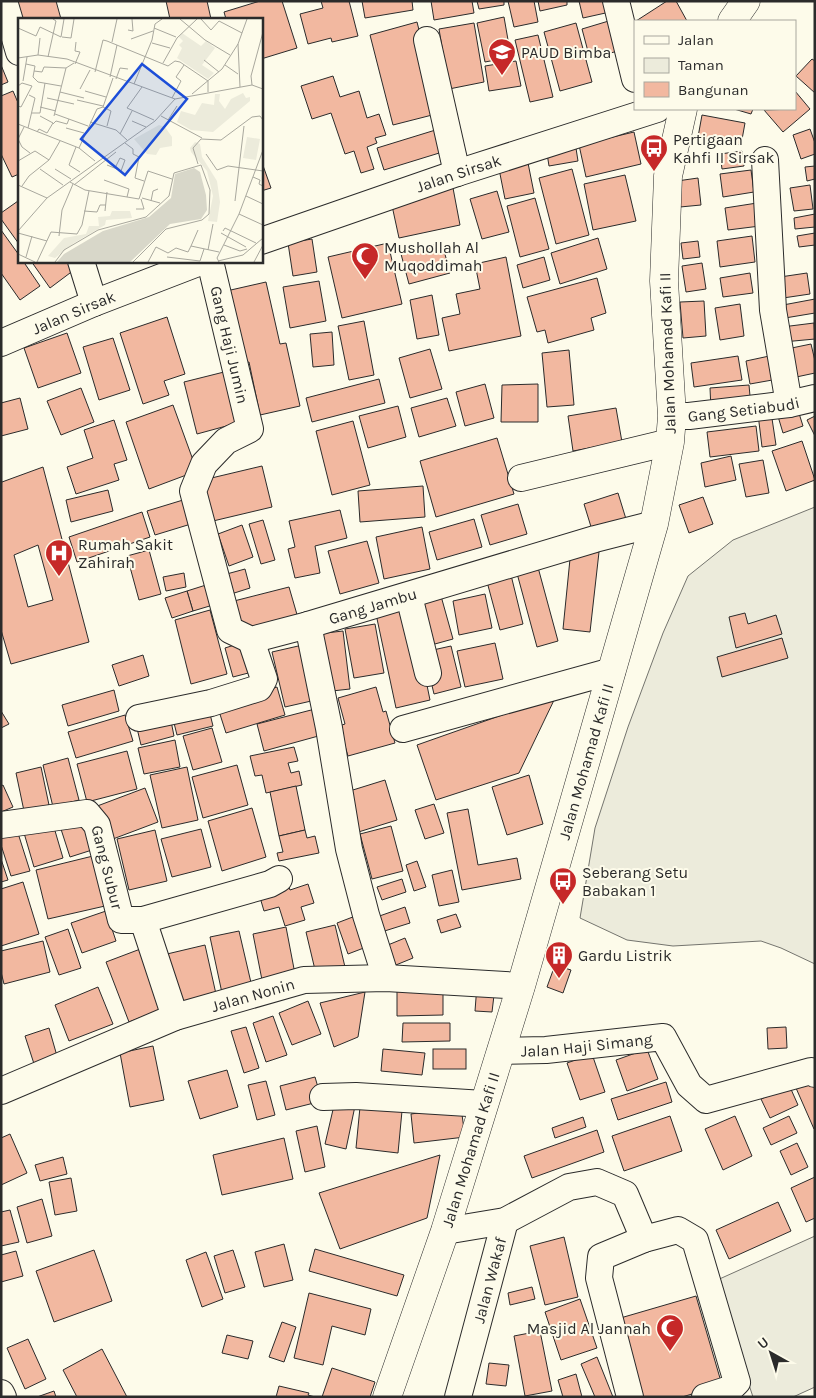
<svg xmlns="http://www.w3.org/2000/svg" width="816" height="1398" font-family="Karla,sans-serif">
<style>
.green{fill:#ecebdb;stroke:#74746e}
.building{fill:#f2b8a0;stroke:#2b2b2b;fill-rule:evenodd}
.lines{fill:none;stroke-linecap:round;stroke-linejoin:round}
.minor-casing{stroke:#2b2b2b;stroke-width:28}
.major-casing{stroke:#2b2b2b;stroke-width:29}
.minor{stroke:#fdfbea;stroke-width:26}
.major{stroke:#fdfbea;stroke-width:28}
.labels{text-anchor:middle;stroke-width:4;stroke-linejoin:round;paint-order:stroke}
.poi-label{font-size:16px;fill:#2b2b2b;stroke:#fdfbea;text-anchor:start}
.street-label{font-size:16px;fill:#2b2b2b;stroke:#fdfbea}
.inset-road{fill:none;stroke:#a9a89e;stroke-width:1}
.view{fill:#1d4ed8;fill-opacity:0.15;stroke:#1d4ed8;stroke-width:2.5}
.inset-edge{fill:none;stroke:#2b2b2b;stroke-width:2.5}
</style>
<rect width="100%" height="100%" fill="#fdfbea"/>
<g class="green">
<polygon points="815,507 815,964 781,948 761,941 673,946 627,940 580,918 595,828 628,727 663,633 688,576 733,540"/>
<polygon points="815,1236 815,1387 793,1397 753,1397 715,1281"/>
</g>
<g class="building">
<polygon points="17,1 56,1 61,19 22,19"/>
<polygon points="166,1 207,1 211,19 170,19"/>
<polygon points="260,1 282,1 297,48 261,59 261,19 226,19 224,12"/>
<polygon points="321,1 349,1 358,36 332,42 331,38 308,44 300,14 323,8"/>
<polygon points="362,1 412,1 413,10 365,18"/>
<polygon points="431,1 472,1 474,13 434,20"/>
<polygon points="477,1 504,1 504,5 479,9"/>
<polygon points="508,1 534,1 538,22 514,27"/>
<polygon points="538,1 567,1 567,5 540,11"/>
<polygon points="579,1 608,1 610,12 583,18"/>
<polygon points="667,1 676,1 687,21 636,21"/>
<polygon points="504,17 511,57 485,62 477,23"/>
<polygon points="612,20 621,50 590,59 582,29"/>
<polygon points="417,22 440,113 393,125 370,35"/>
<polygon points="474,23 484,82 449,89 439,29"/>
<polygon points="576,23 592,82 560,91 544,32"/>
<polygon points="538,35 553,97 530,102 515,40"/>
<polygon points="812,59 815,61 815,93 796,76"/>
<polygon points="516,61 521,86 489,91 485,66"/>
<polygon points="1,65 8,82 1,85"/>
<polygon points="333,76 340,97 359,91 367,118 379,114 386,135 375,138 377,143 367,147 374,169 361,173 354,151 345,154 331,113 312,119 301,86"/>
<polygon points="13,91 19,105 19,174 12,177 1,154 1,96"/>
<polygon points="795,91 810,109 783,132 764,110 795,109"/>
<polygon points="734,109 753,109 751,114"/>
<polygon points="702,115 745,123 741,145 698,137"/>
<polygon points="442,128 449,150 384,170 377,148"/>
<polygon points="810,129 815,143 815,154 801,159 793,135"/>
<polygon points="634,132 641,164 586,177 579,145"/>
<polygon points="575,142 578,161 549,166 546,147"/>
<polygon points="742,151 744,166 722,169 720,154"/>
<polygon points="527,158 534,193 505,199 498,164"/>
<polygon points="261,160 271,188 261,191"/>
<polygon points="815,166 815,179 807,181 805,167"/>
<polygon points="572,169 589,235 556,244 539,178"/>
<polygon points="751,170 754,192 723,197 720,174"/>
<polygon points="625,175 636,221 593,230 584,184"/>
<polygon points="698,178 701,205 680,207 677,181"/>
<polygon points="810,185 813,209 794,211 790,188"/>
<polygon points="453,188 460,225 399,238 391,201"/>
<polygon points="497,191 509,232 482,239 470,199"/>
<polygon points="535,198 549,249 520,257 507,206"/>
<polygon points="18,201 19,202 19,244 1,219 1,213"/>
<polygon points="757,203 760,226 728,230 725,208"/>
<polygon points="815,214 815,227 795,229 794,218"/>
<polygon points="1,230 19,255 19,261 23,261 40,286 20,300 1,273"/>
<polygon points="815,233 815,245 799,247 797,236"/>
<polygon points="752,236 755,262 720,267 717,241"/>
<polygon points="598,238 607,269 560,284 551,253"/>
<polygon points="312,239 317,272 293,276 288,243"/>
<polygon points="698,241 700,257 683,259 681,243"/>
<polygon points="388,243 402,304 342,318 328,257"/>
<polygon points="442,243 450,273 409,284 401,254"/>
<polygon points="506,257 521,336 449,351 442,318 460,314 456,294 480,289 475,264"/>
<polygon points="544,257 550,280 523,288 517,265"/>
<polygon points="31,261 73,261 78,267 50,288"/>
<polygon points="702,263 706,289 686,292 682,266"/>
<polygon points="750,273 753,293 723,297 720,278"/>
<polygon points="807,273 810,294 783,298 780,277"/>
<polygon points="597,278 606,313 591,318 594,330 548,343 545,330 537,332 527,297"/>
<polygon points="319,281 326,321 290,328 283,287"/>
<polygon points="266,282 280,344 286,343 300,406 260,415 249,362 238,365 222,292"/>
<polygon points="432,295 439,335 417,339 410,300"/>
<polygon points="815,299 815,313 785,318 783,305"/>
<polygon points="704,301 706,336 683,338 680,302"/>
<polygon points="740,304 744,336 720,340 715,308"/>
<polygon points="167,317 185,374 164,381 169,395 143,404 120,333"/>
<polygon points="364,321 374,375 349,380 338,326"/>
<polygon points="814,323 815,339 783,342 782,327"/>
<polygon points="332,332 334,365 313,367 310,334"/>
<polygon points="67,333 81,373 38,388 24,348"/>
<polygon points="113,338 130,390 99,400 83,347"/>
<polygon points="811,344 815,361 815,373 787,379 782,350"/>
<polygon points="430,349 442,389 410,398 399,358"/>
<polygon points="569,350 574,405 547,407 542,353"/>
<polygon points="774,355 778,379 750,384 746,361"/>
<polygon points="738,356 742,380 694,387 691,363"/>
<polygon points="228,371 241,422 197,434 184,382"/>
<polygon points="379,379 385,403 312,422 306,398"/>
<polygon points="485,384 494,418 465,426 456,392"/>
<polygon points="538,384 538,422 501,422 502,385"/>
<polygon points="749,385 751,407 711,410 710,388"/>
<polygon points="81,388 94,422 61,435 47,401"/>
<polygon points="20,398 28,429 1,436 1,403"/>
<polygon points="447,398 456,426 419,437 411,408"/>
<polygon points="173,405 197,471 149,489 126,422"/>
<polygon points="398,406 406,437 368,448 359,416"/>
<polygon points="797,407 803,426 783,433 777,413"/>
<polygon points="616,408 622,442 573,451 568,416"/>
<polygon points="771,412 776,445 762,447 758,414"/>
<polygon points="815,416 815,436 807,420"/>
<polygon points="114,420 127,460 114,464 119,480 76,494 67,467 93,458 84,430"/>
<polygon points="353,421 370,485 332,495 316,431"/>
<polygon points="756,426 759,451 710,457 707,432"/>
<polygon points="497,438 514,494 436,517 420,461"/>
<polygon points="802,441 815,480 786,491 772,451"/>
<polygon points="731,456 736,480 705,487 701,463"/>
<polygon points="763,460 769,493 746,497 739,464"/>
<polygon points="262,466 272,507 213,521 203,480"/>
<path d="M 43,467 L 89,642 L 11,664 L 1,630 L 1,481 L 2,482 ZM 38,545 L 53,600 L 28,607 L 14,555 Z"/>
<polygon points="423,486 425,517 360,522 358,491"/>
<polygon points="108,490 113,511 71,522 66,500"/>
<polygon points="618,493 626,519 592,530 584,504"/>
<polygon points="703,497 713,524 689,533 679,505"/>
<polygon points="183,500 191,524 155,535 147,511"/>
<polygon points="518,504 527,534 490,545 481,515"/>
<polygon points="340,510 347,538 315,546 320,573 295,578 288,549 295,547 289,521"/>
<polygon points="142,512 150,537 77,562 69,537"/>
<polygon points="474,519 482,547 437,560 429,532"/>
<polygon points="263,520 275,560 261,564 249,524"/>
<polygon points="242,525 253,557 229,566 218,534"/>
<polygon points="422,527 430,569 384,579 376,537"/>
<polygon points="367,541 379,583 340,594 328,551"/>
<polygon points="571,549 599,552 590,632 563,629"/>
<polygon points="149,550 161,594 139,600 127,556"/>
<polygon points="536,560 558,641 537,647 515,566"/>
<polygon points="245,569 250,588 228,595 223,575"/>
<polygon points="510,571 523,624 500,630 486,578"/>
<polygon points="184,573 186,587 166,591 163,577"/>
<polygon points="206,585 213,605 193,611 187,591"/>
<polygon points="289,587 298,618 243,633 234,601"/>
<polygon points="187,591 193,611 172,618 165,598"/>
<polygon points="485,594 492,628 459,635 453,601"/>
<polygon points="441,596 453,639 424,647 413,604"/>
<polygon points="411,607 430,700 396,708 376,614"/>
<polygon points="210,610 227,674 191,684 175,620"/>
<polygon points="745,613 748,624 776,615 782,634 736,648 729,617"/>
<polygon points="375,624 384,673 354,678 345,629"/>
<polygon points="343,631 350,689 323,692 317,634"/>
<polygon points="782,638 788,658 722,677 717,657"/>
<polygon points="247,641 256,671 233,677 225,648"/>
<polygon points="495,643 503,679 465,687 457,651"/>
<polygon points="307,644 320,699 285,707 272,652"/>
<polygon points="451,646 461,687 434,694 424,652"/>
<polygon points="143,655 149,676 119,686 112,665"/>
<polygon points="277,687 285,715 226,733 217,705"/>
<polygon points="376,687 383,712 386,711 395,743 348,756 339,726 345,724 338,698"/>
<polygon points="114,690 119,711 68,726 62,705"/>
<polygon points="556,696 519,773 436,800 417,745"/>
<polygon points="208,706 213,726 177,735 172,715"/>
<polygon points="315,709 322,735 264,751 257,724"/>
<polygon points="1,711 9,724 1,728"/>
<polygon points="125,715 133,741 76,758 68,732"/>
<polygon points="170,716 174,736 141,745 136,724"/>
<polygon points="212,728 222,762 193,770 183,736"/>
<polygon points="175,740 180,767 144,774 138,748"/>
<polygon points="294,747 298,761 288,763 291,773 299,771 302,785 266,793 262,775 255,776 250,756"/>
<polygon points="127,751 137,789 87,802 77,764"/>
<polygon points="68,758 79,800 53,807 43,765"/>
<polygon points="237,765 248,805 203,818 192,777"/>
<polygon points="41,767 49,805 24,811 16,773"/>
<polygon points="187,767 198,820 162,828 150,775"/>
<polygon points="529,775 543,824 507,835 492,787"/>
<polygon points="385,780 397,820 352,834 340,794"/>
<polygon points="3,785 13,807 1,812 1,786"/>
<polygon points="296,786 305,830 279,836 270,792"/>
<polygon points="145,788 158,822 105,842 92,808"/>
<polygon points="434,804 444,833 425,839 415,810"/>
<polygon points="252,808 266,857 222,871 208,821"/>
<polygon points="468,809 478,865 517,858 521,879 462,890 447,813"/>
<polygon points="81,816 92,850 70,857 59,823"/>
<polygon points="53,824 63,858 34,867 24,833"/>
<polygon points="391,826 403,871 372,879 360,834"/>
<polygon points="201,829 211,867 172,877 161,839"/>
<polygon points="17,830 30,871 11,876 1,845 1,836"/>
<polygon points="155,830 167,881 129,890 117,839"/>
<polygon points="305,830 307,838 315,836 319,853 279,861 277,853 283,852 279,836"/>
<polygon points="93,856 105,906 48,919 36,870"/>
<polygon points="1,859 8,880 1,882"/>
<polygon points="417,861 426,887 414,891 406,865"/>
<polygon points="452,870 459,902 439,906 432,875"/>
<polygon points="402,879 406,892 382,900 377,887"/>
<polygon points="23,882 39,934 1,946 1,889"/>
<polygon points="308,884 314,903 301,907 305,920 285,926 279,907 264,911 259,894 288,885 290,890"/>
<polygon points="405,907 410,923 375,934 371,919"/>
<polygon points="106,911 116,941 82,953 71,923"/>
<polygon points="456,914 461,927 441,933 437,920"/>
<polygon points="358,915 369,946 348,954 337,923"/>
<polygon points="335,925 345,967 316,974 306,932"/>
<polygon points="286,927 295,974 262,980 253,934"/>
<polygon points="68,929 81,968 59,975 45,937"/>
<polygon points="239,931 252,987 222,993 210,937"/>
<polygon points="405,938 413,958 391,967 383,947"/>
<polygon points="43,941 50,972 4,984 1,972 1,951"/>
<polygon points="205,945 216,994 179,1003 167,954"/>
<polygon points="143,948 165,1008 129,1022 106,962"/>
<polygon points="555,965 571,970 563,993 547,987"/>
<polygon points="477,985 495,987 492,1012 475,1011"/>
<polygon points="98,987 113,1024 69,1041 55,1005"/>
<polygon points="443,989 443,1015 397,1016 397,990"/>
<polygon points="365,992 358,1037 334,1047 320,1003"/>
<polygon points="308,1001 321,1034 292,1045 279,1013"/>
<polygon points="273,1016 287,1055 266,1062 253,1023"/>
<polygon points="403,1023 450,1023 450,1041 402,1042"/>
<polygon points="246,1027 259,1068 244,1073 231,1031"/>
<polygon points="786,1027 787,1048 768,1049 767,1028"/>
<polygon points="49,1028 59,1063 36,1070 25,1036"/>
<polygon points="153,1046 164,1100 130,1107 120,1053"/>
<polygon points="383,1049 425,1053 422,1075 381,1071"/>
<rect x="433" y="1049" width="33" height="20"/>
<polygon points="647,1049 658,1079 627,1091 616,1060"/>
<polygon points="592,1054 605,1092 580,1100 567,1063"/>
<polygon points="227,1070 238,1107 200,1119 188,1081"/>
<polygon points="315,1077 322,1101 286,1110 280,1086"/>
<polygon points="815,1080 815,1128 814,1129 796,1088"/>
<polygon points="266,1081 275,1115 257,1120 248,1085"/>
<polygon points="666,1082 672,1102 618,1120 611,1099"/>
<polygon points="790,1087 798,1105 770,1118 761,1099"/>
<polygon points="335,1101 355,1106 346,1149 325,1144"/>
<polygon points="360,1107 402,1111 398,1153 356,1148"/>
<polygon points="461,1107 465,1137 414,1143 411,1114"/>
<polygon points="670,1116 682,1151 624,1171 612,1136"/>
<polygon points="735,1116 752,1156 723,1170 705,1129"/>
<polygon points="789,1116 797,1133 771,1145 763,1128"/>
<polygon points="583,1117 586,1127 555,1138 552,1128"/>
<polygon points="317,1126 325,1167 305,1172 296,1131"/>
<polygon points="597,1130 604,1152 532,1178 524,1156"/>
<polygon points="10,1134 27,1173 1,1185 1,1138"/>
<polygon points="284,1138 293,1179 222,1195 213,1155"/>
<polygon points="797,1143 808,1167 791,1175 780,1151"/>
<polygon points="440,1155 427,1218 340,1249 319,1193"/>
<polygon points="63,1157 67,1174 40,1181 35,1165"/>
<polygon points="815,1177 815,1218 806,1222 791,1188"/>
<polygon points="71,1178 77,1211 55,1215 49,1182"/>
<polygon points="42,1199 52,1236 27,1243 17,1207"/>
<polygon points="778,1202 791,1231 729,1259 716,1230"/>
<polygon points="10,1210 19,1242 1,1246 1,1212"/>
<polygon points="564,1237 578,1297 545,1305 530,1246"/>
<polygon points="284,1244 293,1280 264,1287 255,1252"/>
<polygon points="315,1249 404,1275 397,1296 309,1271"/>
<polygon points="94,1250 112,1301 54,1322 36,1271"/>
<polygon points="233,1250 245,1287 225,1293 214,1256"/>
<polygon points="16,1251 23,1276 1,1282 1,1255"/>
<polygon points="206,1252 223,1299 202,1307 186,1260"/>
<polygon points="532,1287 535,1299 510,1305 508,1293"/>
<polygon points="309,1293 371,1309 365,1335 332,1326 323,1365 294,1358"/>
<polygon points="696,1296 722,1385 682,1397 640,1397 617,1319"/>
<polygon points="580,1299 597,1348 561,1360 545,1312"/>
<polygon points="282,1322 296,1327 284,1362 269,1357"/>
<polygon points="540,1331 552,1391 525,1396 514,1336"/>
<polygon points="227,1335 253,1341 248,1359 222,1353"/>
<polygon points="28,1339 46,1379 25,1389 7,1348"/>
<polygon points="102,1349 127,1397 77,1397 63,1370"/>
<polygon points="597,1357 613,1397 595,1397 581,1364"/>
<polygon points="489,1363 509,1365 506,1386 486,1384"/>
<polygon points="332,1368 375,1382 370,1397 322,1397"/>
<polygon points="576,1374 582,1397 563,1397 558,1380"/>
<polygon points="279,1386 309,1393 308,1395 315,1397 276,1397"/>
<polygon points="54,1391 56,1397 37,1397"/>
</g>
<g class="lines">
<g class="minor-casing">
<g id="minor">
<polyline points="4,1 19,52"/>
<polyline points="616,1 635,79"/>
<polyline points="427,40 457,173"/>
<polyline points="765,160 773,310 789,404"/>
<path id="s1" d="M 261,241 L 457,173 L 657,109"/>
<polyline points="81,261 94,303"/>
<path id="s2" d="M 210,261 L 250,429 L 226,441 L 204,464 L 193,491 L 230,630 L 251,640 L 308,625 L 595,539 L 654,524"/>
<path id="s3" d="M 1,343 L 94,303 L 203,261"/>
<path id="s4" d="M 672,416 L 689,416 L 789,404 L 815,398"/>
<polyline points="521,478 670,442"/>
<polyline points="409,596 428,673"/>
<polyline points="308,625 329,728 349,849 366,915 386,978"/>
<polyline points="139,718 211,703 259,688 264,679 251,640"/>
<polyline points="403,729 612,671"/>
<path id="s5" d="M 1,825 L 87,813 L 97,825 L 121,920 L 143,920 L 270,884 L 279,879"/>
<polyline points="143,920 175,1017"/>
<path id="s6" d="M 501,1051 L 546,1050 L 663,1037 L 689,1085 L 706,1100 L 811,1071 L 815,1074"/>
<path id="s7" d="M 1,1091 L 175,1017 L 304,980 L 386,978 L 521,986"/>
<polyline points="323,1097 356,1096 484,1104"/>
<polyline points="445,1231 505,1221 569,1187 597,1182 625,1194 644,1239"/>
<polyline points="1,1393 3,1397"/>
<path id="s8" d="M 458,1397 L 505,1221"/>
<polyline points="630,1397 599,1278 601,1257 644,1239 678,1230 695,1240 737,1382 730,1389 705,1397"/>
</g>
</g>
<g class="major-casing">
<g id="major">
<polyline points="732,21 746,1"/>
<path id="s9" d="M 387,1397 L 445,1231 L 521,986 L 654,524 L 670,442 L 672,416 L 664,281 L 668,176 L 683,109"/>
</g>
</g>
<use href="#minor" class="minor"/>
<use href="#major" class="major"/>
</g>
<defs>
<g id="school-pin" transform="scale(1.4375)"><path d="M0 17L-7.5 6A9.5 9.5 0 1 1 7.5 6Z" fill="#c62828" stroke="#fdfbea"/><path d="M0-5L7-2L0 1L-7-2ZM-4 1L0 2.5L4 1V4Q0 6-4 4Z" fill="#fff"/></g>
<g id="bus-pin" transform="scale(1.4375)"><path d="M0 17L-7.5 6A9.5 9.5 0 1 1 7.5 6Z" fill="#c62828" stroke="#fdfbea"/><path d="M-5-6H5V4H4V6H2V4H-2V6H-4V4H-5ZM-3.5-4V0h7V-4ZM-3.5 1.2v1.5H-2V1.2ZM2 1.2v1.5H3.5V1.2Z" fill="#fff"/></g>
<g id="mosque-pin" transform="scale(1.4375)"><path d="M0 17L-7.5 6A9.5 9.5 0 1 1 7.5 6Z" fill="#c62828" stroke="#fdfbea"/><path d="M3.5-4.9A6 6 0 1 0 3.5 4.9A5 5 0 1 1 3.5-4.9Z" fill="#fff"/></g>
<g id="hospital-pin" transform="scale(1.4375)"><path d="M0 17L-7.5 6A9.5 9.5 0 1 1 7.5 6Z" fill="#c62828" stroke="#fdfbea"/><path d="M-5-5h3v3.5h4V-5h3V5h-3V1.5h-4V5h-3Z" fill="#fff"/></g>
<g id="building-pin" transform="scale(1.4375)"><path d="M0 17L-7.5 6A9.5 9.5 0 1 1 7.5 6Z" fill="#c62828" stroke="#fdfbea"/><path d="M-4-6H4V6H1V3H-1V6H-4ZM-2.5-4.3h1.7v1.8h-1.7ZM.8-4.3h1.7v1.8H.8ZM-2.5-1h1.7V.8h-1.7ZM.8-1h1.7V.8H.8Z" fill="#fff"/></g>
</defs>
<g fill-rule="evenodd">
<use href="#school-pin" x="502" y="52"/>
<use href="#bus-pin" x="654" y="148"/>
<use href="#mosque-pin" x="365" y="256"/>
<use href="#hospital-pin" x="59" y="553"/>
<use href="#bus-pin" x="563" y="881"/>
<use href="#building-pin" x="559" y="955"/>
<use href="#mosque-pin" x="670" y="1328"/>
</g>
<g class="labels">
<g class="poi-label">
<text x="521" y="58">PAUD Bimba</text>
<text x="673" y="145">Pertigaan<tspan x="673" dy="18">Kahfi II Sirsak</tspan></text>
<text x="384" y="253">Mushollah Al<tspan x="384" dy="18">Muqoddimah</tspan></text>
<text x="78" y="550">Rumah Sakit<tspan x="78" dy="18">Zahirah</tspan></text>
<text x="582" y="878">Seberang Setu<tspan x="582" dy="18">Babakan 1</tspan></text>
<text x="578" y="961">Gardu Listrik</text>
<text x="651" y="1334" text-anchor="end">Masjid Al Jannah</text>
</g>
<g class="street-label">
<text dy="6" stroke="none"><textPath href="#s1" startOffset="209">Jalan Sirsak</textPath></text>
<text dy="6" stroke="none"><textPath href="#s3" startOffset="79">Jalan Sirsak</textPath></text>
<text dy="6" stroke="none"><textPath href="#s2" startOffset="86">Gang Haji Jumin</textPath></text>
<text transform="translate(667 353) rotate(-92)" y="6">Jalan Mohamad Kafi II</text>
<text dy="6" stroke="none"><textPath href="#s4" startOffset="72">Gang Setiabudi</textPath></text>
<text dy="6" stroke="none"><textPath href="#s2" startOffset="554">Gang Jambu</textPath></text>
<text dy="6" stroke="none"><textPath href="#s9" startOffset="666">Jalan Mohamad Kafi II</textPath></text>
<text dy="6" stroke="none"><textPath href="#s5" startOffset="146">Gang Subur</textPath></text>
<text dy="6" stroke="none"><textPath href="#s7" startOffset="270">Jalan Nonin</textPath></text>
<text dy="6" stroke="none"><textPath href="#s6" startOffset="86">Jalan Haji Simang</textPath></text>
<text dy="6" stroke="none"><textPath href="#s9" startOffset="261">Jalan Mohamad Kafi II</textPath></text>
<text dy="6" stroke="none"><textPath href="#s8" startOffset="121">Jalan Wakaf</textPath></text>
</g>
</g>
<g transform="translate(18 18)">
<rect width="245" height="245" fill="#fdfbea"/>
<path d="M 164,15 L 183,28 L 188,23 L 197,30 L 184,47 L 196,55 L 190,61 L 159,40 L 164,30 L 161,27 L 165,23 L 161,19 ZM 225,75 L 228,80 L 232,79 L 232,83 L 195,114 L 173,112 L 159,104 L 163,93 L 177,97 L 184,85 L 196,87 L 197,76 L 202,76 L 201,83 L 207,91 L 213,81 ZM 141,107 L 147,109 L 154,119 L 154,128 L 142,130 L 138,137 L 129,136 L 116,121 ZM 229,119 L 242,121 L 238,142 L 225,140 ZM 177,124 L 182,126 L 184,139 L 199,163 L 202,184 L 199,204 L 190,203 L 195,178 L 189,153 L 173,134 L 172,130 ZM 94,193 L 112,193 L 114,200 L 88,202 L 87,207 L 56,225 L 37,240 L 30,238 L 46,220 L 68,216 L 71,208 L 81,208 L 80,199 L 92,198 Z" fill="#ecebdb"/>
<path d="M 176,150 L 182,154 L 188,177 L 189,192 L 183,201 L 152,206 L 112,244 L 39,244 L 46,236 L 85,213 L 131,199 L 153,180 L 157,156 Z" fill="#d8d7c9"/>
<path class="inset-road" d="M 162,1 L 187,22 L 212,37M 183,1 L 193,12 L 201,3 L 224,15M 0,10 L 18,18 L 22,9 L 43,19 L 46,1M 136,10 L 158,19M 110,12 L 115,13 L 114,1M 44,19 L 53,20 L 56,1M 113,21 L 135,13M 94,24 L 99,1M 134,25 L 152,30M 220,26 L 222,69M 20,37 L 22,20M 30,39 L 38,3 L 35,1M 0,40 L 20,37 L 49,41 L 157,81M 186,42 L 201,54M 145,45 L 159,20 L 179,1M 8,46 L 17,48 L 15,59 L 20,64 L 43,68M 57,46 L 62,34 L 57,33 L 58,24M 207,47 L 220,56M 16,53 L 24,54 L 26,49 L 48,50M 77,54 L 85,22 L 89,23 L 150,48 L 157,43 L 162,44 L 190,63 L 190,74M 92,59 L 99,27M 98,61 L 102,50 L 110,51M 5,63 L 9,39M 116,66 L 134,22 L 137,6 L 144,1M 234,67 L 233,58 L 245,14M 0,68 L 4,65 L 14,68 L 3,89 L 0,88M 124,69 L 109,90 L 136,102M 62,71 L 72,52M 67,73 L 88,79M 42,74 L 66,80M 174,76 L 204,51 L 220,26 L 229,1M 29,80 L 56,86M 154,80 L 163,63 L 158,59 L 166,47M 59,82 L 85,88M 22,89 L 38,93M 85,89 L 95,60M 85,89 L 93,93 L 89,108M 14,95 L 22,95 L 27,65M 37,96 L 70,108M 36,98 L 48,50 L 56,45M 143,98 L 184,120M 150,102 L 159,88M 114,103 L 128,109M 72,104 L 98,112 L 109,122M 0,106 L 61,130 L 77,143M 35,106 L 38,103 L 49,106 L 51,101M 6,109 L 0,121 L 4,129 L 12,135M 10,110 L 17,80 L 11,77M 48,110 L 66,115M 19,114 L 21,111 L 29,115 L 35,105 L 22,98M 102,116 L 114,93M 107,125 L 115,131 L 115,136 L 121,139 L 117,160 L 126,163M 58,129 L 51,147 L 62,154M 61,130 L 79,91 L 85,89M 17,133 L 31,142M 188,136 L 199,152 L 210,148 L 245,153M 0,143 L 17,133M 180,146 L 175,130 L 183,121 L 203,122 L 234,99 L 242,98 L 245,102M 89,147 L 99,151 L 103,153 L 107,142 L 102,140 L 97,150M 22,151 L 45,167M 37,151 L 53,161M 235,159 L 242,162 L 241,166 L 245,168M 86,162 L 111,171 L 109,179M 52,164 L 67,172 L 121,181 L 130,153 L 154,161M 0,167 L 29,180M 56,167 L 98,134M 4,168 L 11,158 L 31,142 L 42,123M 228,178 L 245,186M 124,180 L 142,185M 133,183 L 135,173 L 140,171M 217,183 L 226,108M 118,191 L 126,191 L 123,181M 66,193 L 79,194 L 82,187 L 88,187M 87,193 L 89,174M 221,196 L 245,207M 0,213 L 29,180 L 137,103 L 157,81 L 234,67 L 245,71M 205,213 L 207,210 L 238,225M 0,215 L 29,223M 203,215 L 228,229M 41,218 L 44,192 L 55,166M 206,227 L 222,233 L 229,231M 173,228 L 180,212M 190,232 L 195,206M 150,235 L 158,230 L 170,234 L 173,228 L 201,234M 0,236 L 17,244M 8,239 L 14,218M 149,239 L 182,243 L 186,231M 200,243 L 225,237 L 245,220M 19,244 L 33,214 L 59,216 L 64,207 L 71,173M 37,244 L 46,232 L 80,212 L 128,199 L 151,178 L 156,155 L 183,147 L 192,172 L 191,196 L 184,202 L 148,211 L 115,244M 130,244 L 138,229 L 150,235M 201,244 L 199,240 L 221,196 L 245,132M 236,244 L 245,227"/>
<path class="view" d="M 124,46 L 169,81 L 107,157 L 63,121 Z"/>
<rect width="245" height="245" class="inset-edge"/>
</g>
<rect width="816" height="1398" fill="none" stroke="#2b2b2b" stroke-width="5"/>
<rect x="634" y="20" width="162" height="90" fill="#fdfbea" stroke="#a9a89e"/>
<rect x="644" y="36" width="25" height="8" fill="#fdfbea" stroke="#a9a89e"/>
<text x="678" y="45" font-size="15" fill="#2b2b2b">Jalan</text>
<rect x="644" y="58" width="25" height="15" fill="#ecebdb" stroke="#a9a89e"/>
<text x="678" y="70" font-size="15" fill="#2b2b2b">Taman</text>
<rect x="644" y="82" width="25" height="15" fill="#f2b8a0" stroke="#a9a89e"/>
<text x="678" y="95" font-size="15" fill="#2b2b2b">Bangunan</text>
<g transform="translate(771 1353) rotate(321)" stroke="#fdfbea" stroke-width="4" paint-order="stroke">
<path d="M0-4L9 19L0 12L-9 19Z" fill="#2b2b2b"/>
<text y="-8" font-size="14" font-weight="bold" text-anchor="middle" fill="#2b2b2b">U</text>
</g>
</svg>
